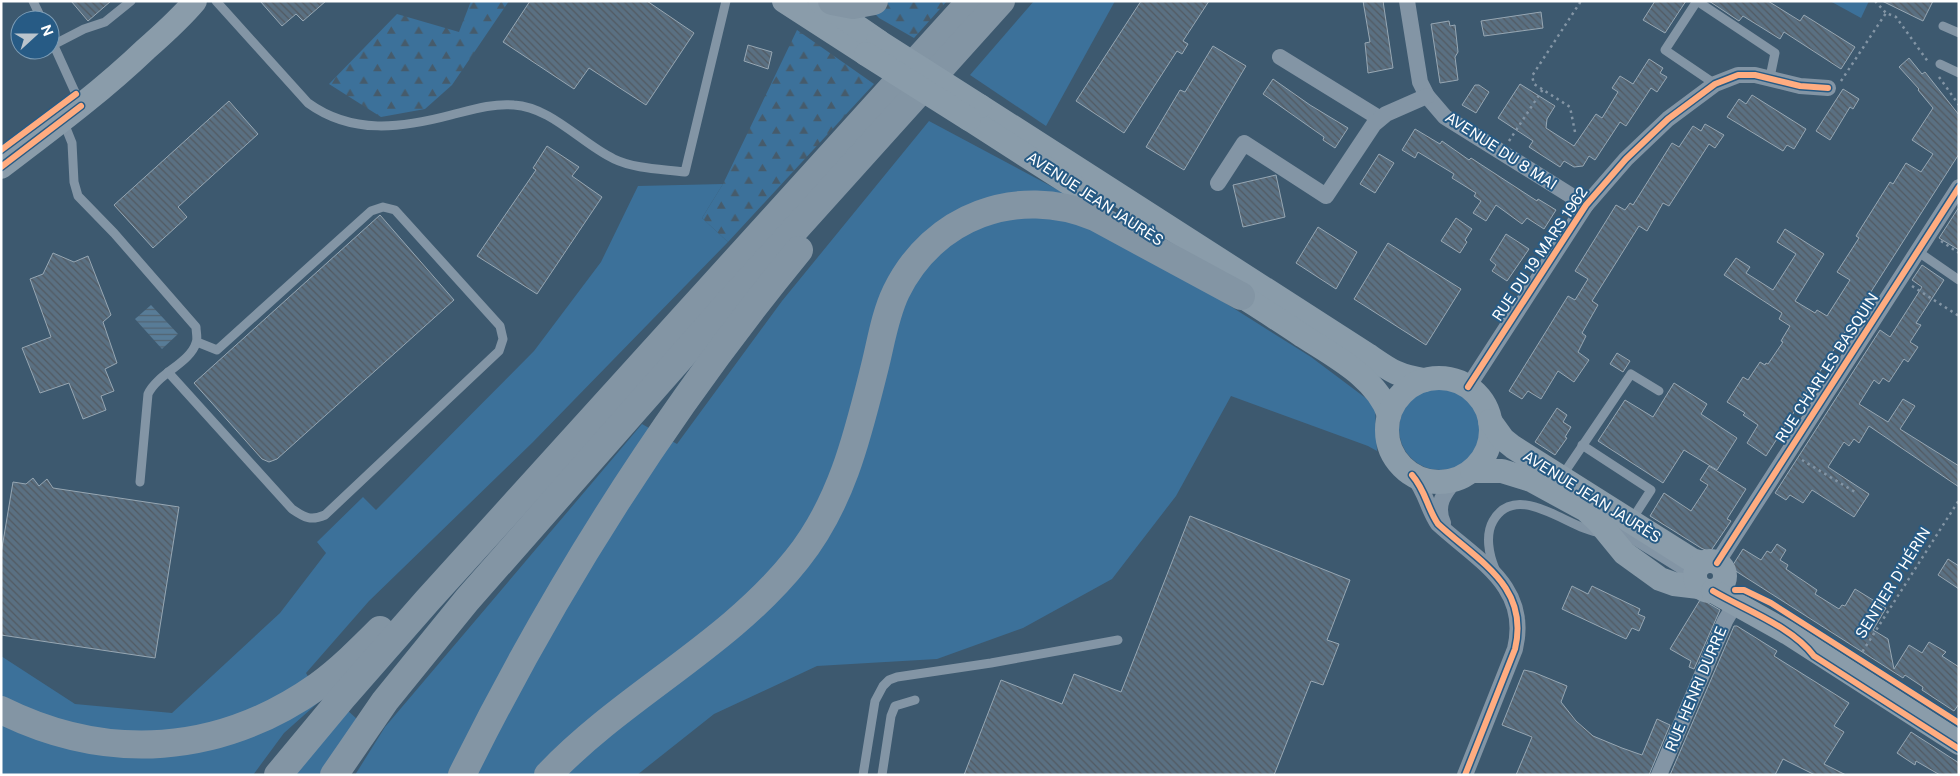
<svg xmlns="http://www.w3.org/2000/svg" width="1960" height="776" font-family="'Public Sans',sans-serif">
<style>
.grass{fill:#3c719a}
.forest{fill:url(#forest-firs)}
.water{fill:url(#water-rules)}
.building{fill:url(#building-back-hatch);stroke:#97a7b3}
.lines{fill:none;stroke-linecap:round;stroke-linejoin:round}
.path{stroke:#8395a5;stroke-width:2.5;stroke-dasharray:2.5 4;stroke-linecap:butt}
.service{stroke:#8395a5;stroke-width:9}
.minor{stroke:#8395a5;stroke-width:16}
.secondary{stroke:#8a9caa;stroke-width:24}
.motorway{stroke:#8395a4;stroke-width:28}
.secondary-bridge{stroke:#8a9caa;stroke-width:24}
.cycleway-casing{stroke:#275b85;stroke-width:9}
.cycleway{stroke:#ffac80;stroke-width:6}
.labels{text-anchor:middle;stroke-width:4;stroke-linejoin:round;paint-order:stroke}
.street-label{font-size:15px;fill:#fff;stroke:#275b85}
</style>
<defs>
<pattern id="forest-firs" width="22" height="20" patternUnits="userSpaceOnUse" patternTransform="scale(1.25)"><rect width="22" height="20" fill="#3c719a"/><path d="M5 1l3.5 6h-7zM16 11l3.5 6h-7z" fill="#465b6b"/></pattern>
<pattern id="water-rules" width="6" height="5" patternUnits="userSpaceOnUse" patternTransform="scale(1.25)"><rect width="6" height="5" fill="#587c97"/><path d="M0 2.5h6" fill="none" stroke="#526472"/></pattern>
<pattern id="building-back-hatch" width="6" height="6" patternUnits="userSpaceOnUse" patternTransform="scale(1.25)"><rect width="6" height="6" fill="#5a7082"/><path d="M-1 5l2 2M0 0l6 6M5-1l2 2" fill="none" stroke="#525a62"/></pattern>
</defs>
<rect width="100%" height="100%" fill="#3d596f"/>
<g class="grass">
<polygon points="1034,1 1115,1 1046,126 970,75"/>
<polygon points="1830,1 1869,1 1861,18"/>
<polygon points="929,121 1077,200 1143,251 1311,357 1375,405 1377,451 1368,446 1231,396 1176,496 1112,579 1023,628 937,659 817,666 714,714 637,775 355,775 385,727 642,424 677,444 782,301"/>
<polygon points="723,184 702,218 728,242 533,442 369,601 306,673 321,700 284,733 253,775 1,775 1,656 75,704 172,713 280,613 326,553 317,542 363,497 376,510 534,351 601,262 638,186"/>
<circle cx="1440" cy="429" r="41"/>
<polygon points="346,709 358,720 323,775 293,775"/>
</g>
<g class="forest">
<polygon points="471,1 509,1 452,85 425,109 381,117 329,84 397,14 459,32"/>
<polygon points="863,1 947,1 914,38 879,18"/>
<polygon points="797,30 874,84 728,242 702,218 723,184"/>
</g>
<polygon class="water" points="151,305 178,334 162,349 135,319"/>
<g class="building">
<polygon points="71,1 111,1 88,21"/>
<polygon points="260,1 326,1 303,21 296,14 282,26"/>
<polygon points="530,1 647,1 694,33 646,105 589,68 574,89 503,42"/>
<polygon points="1141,1 1209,1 1183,41 1188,44 1182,54 1177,51 1124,133 1076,101"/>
<polygon points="1363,1 1383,1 1393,68 1368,73 1365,43 1370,42"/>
<polygon points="1655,1 1686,1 1665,33 1643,20"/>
<polygon points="1709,1 1768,1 1800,21 1804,15 1855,47 1841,69 1784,32 1780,39 1743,16 1739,21"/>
<polygon points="1882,1 1933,1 1923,21"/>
<polygon points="1541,12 1543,28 1484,36 1481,21"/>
<polygon points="1449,21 1450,26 1455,25 1458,52 1455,57 1458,80 1440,83 1431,24"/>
<polygon points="748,45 772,52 768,69 744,61"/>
<polygon points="1213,46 1246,66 1184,170 1146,147 1180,90 1185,92"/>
<polygon points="1909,58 1922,74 1925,72 1959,115 1959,154 1766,456 1747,443 1758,425 1743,415 1745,413 1727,402 1743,377 1748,380 1760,362 1765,365 1766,363 1768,364 1783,342 1781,341 1790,326 1779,319 1782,313 1724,275 1736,258 1750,267 1746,273 1773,290 1796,254 1777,242 1785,229 1824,254 1795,301 1815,313 1817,310 1827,316 1850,280 1837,272 1859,238 1856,236 1890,182 1893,184 1906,163 1921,172 1933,154 1912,140 1933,108 1918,90 1919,89 1899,67"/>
<polygon points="1649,59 1663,68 1660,73 1667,77 1657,92 1651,88 1626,126 1620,122 1595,160 1589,156 1583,166 1574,167 1564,161 1560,167 1529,147 1533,141 1498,118 1520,84 1555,106 1547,119 1546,128 1574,146 1596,114 1602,118 1618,92 1612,88 1620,76 1633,84"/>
<polygon points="1273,79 1310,105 1348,128 1335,148 1323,140 1324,137 1263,94"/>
<polygon points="1475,85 1479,85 1489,92 1476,113 1462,105"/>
<polygon points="1843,89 1859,99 1853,109 1850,107 1830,140 1816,131"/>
<polygon points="1752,95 1806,129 1794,149 1787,145 1783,151 1727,117 1739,99 1746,104"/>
<polygon points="229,101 258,134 178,207 187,217 153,248 114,205"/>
<polygon points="1705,124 1724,135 1715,148 1709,144 1669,206 1663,203 1647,231 1639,226 1592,301 1598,305 1582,333 1586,336 1578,352 1589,360 1574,382 1558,371 1541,399 1528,391 1522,399 1509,391 1568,296 1575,300 1588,279 1575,271 1616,205 1625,210 1630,203 1633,205 1672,143 1679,147 1693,126 1701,131"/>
<polygon points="1415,129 1440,144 1442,141 1469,160 1471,158 1537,201 1538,199 1556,210 1544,229 1527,218 1522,224 1496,205 1486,221 1473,213 1481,201 1474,196 1476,193 1452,178 1454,174 1418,152 1415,158 1402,150"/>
<polygon points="547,146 579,167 572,176 602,197 537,294 477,256 536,170 533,168"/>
<polygon points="1379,154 1394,163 1375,193 1360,184"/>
<polygon points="1276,175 1285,217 1243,227 1233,185"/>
<polygon points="1959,207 1959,250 1939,238"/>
<polygon points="380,215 454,300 277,459 269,462 262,459 194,383"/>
<polygon points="1456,218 1472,229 1465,240 1467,242 1460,253 1441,241"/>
<polygon points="1318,227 1357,252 1336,289 1296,263"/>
<polygon points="1506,234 1529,249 1507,281 1492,271 1496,265 1490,260"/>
<polygon points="1388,243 1461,289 1426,345 1354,299"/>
<polygon points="53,253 74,262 88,256 111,315 103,322 117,363 105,369 114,391 101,396 106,410 83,419 69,383 40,393 22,348 51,337 30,279 43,274"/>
<polygon points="1922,265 1944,280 1916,323 1921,325 1910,342 1918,347 1908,362 1904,359 1889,382 1883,378 1879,384 1874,380 1859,404 1888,422 1903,399 1915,406 1900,429 1959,466 1959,487 1869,426 1859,443 1854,439 1849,446 1844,442 1828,467 1869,494 1854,517 1812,490 1803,503 1790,495 1786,500 1775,493 1880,330 1890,337 1922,287 1912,280"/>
<polygon points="1617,353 1630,361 1623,372 1610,364"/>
<polygon points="1674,383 1707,404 1701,414 1737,438 1717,470 1684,450 1663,483 1598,441 1625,400 1653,417"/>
<polygon points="1557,408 1567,415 1563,422 1571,427 1565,437 1567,438 1555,455 1535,442"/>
<polygon points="1709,466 1746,489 1727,519 1731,521 1710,552 1701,548 1650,516 1664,493 1691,511 1708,485 1700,480"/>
<polygon points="33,478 39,486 47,479 53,488 179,507 155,658 1,635 1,554 13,482 26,484"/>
<polygon points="1190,516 1350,580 1327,640 1339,644 1323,685 1311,681 1274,775 964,775 1001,680 1062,704 1074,674 1121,692"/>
<polygon points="1777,544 1786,550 1780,560 1788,565 1786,569 1817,590 1815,594 1839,609 1842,605 1845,606 1855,589 1886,608 1873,630 1888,639 1894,669 1909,645 1922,653 1929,642 1946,652 1942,656 1959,667 1959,704 1954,711 1922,690 1923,687 1905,675 1903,678 1731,568 1743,549 1761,560 1767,551 1771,553"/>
<polygon points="1948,559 1959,566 1959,589 1938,575"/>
<polygon points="1572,586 1588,594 1592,586 1640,609 1638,614 1645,617 1639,631 1632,628 1626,639 1562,609"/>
<polygon points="1700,600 1703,600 1720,610 1694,669 1689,667 1691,661 1670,649"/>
<polygon points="1734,626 1737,626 1777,651 1774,656 1849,703 1834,726 1844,732 1824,764 1846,775 1815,775 1783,759 1775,775 1670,775"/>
<polygon points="1524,670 1533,672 1567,686 1561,702 1576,721 1593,736 1622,748 1642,755 1657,719 1670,725 1649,775 1516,775 1532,737 1502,725"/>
<polygon points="1911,732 1959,763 1959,775 1940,775 1916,761 1915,765 1897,753"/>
</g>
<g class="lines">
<g class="path">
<polyline points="1875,1 1886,13"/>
<polyline points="1939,77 1959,105"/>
<polyline points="1841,81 1886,13 1896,17 1929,63"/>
<polyline points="1575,132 1570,107 1534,84 1532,76 1581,1"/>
<polyline points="1509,141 1543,89"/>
<polyline points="1941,241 1959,253"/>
<polyline points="1912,286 1959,316"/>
<polyline points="1802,460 1855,492"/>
<polyline points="1859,657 1959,500"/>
</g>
<g class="service">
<polyline points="33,1 42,20"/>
<path d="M 216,1 L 308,103 C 352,135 402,128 451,115 C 471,110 493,103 514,105 C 551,107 582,144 614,159 C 635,169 662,169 685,172 L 726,1"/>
<polyline points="1697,1 1775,53 1770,77"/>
<polyline points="1697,1 1665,50 1715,84"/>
<polyline points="1943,26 1959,33"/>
<polyline points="50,37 80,103"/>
<polyline points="53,45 84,29 105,22 131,1"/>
<polyline points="1940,64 1959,73"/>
<path d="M 54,111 L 66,128 L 72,143 L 74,182 L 78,196 L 114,233 L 196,327 C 196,332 198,339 196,343 C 190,363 157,374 148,394 L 140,482"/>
<polyline points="1917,251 1959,280"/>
<path d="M 168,372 L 292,509 C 305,518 311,521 325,515 L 499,351 L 503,339 L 500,326 L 395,210 L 383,207 L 371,211 L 217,350 L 197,342"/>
<polyline points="1582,445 1651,490 1631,521"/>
<polyline points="1562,476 1631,374 1659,391"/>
<polyline points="1614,528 1688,574 1695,581"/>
<path d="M 1495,569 C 1489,555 1485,535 1493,521 C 1517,479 1570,530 1601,533"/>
<polyline points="863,775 875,701 883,686 889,680 897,677 991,663 1118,640"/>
<polyline points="882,775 891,716 895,706 915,700"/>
</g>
<g class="minor">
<polyline points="1407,1 1420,82 1427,96 1445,117 1586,205"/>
<polyline points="1280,57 1379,118"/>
<polyline points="1218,183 1244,143 1326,196 1374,124 1386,114 1427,96"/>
<polyline points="1468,387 1586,205 1626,159 1668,119 1715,84 1738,75 1755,75 1800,86 1828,88"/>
<path d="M 1412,475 C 1426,491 1427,508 1438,524 C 1478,561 1530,586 1515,649 L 1465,775"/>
<path d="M 1443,523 C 1435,505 1444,493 1455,480"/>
<polyline points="1717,563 1959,187"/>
<polyline points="1659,775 1725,621 1735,604"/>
</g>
<g class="secondary">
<polyline points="784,1 866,54"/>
<polyline points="820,1 878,41"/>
<path d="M 980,106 L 1368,355 C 1390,370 1397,376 1424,380"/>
<polyline points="969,119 1075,187"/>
<path d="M 1,167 C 51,129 101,92 146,49 C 163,34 180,19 195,1"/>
<path d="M 1226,286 C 1252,303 1278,319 1303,336 C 1334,356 1377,378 1389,415"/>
<circle cx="1439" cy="430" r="52"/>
<polyline points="1490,421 1503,439 1513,447 1692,560 1702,563"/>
<polyline points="1472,471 1502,471 1531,480 1586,510 1597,520 1624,553 1660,579 1674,584 1699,587"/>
<circle cx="1710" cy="576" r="15"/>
<polyline points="1713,591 1788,633 1959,743"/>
</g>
<g class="motorway">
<polyline points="832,1 853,5 874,1"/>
<path d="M 1,710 C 108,763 220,755 318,686 C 340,670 360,650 380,630"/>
<polyline points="278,775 342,698 427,601 971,1"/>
<polyline points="334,775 385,701 467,600 726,306 1001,1"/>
<path d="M 462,775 C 554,589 667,411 799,250"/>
<path d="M 548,775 C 624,695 728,646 797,559 C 842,503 858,434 875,366 C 881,342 885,315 896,292 C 933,216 1017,185 1095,217 L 1241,296"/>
</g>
<g class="secondary-bridge">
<polyline points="878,41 980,106"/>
<polyline points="866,54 969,119"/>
</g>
<g class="cycleway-casing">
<g id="cycleway">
<polyline points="1,150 76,94"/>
<polyline points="1,167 81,106"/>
<polyline points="1468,387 1586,205 1626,159 1668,119 1715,84 1738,75 1755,75 1800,86 1828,88"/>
<path d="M 1412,475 C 1426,491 1427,508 1438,524 C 1478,561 1530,586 1515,649 L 1465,775"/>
<polyline points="1717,563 1959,187"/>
<polyline points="1735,590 1744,590 1771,603 1959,723"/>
<path d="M 1713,591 C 1745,610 1791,626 1814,656 L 1959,749"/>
</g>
</g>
<use href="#cycleway" class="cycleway"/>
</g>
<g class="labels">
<g class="street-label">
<text transform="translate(1501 151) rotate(33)" y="5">AVENUE DU 8 MAI</text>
<text transform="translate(1095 199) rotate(33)" y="5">AVENUE JEAN JAURÈS</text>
<text transform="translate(1540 254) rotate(-56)" y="5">RUE DU 19 MARS 1962</text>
<text transform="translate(1827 368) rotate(-57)" y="5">RUE CHARLES BASQUIN</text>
<text transform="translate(1592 497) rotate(32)" y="5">AVENUE JEAN JAURÈS</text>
<text transform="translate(1893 583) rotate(-58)" y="5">SENTIER D'HÉRIN</text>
<text transform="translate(1696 689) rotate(-67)" y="5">RUE HENRI DURRE</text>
</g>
</g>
<rect width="1960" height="776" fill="none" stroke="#ffffff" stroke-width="5"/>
<g transform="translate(35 35) rotate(69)"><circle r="24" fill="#275b85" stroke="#7d9db6"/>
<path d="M0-4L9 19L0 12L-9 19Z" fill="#bbc5cd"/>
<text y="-8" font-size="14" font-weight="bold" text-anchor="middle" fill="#ffffff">N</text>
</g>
</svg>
